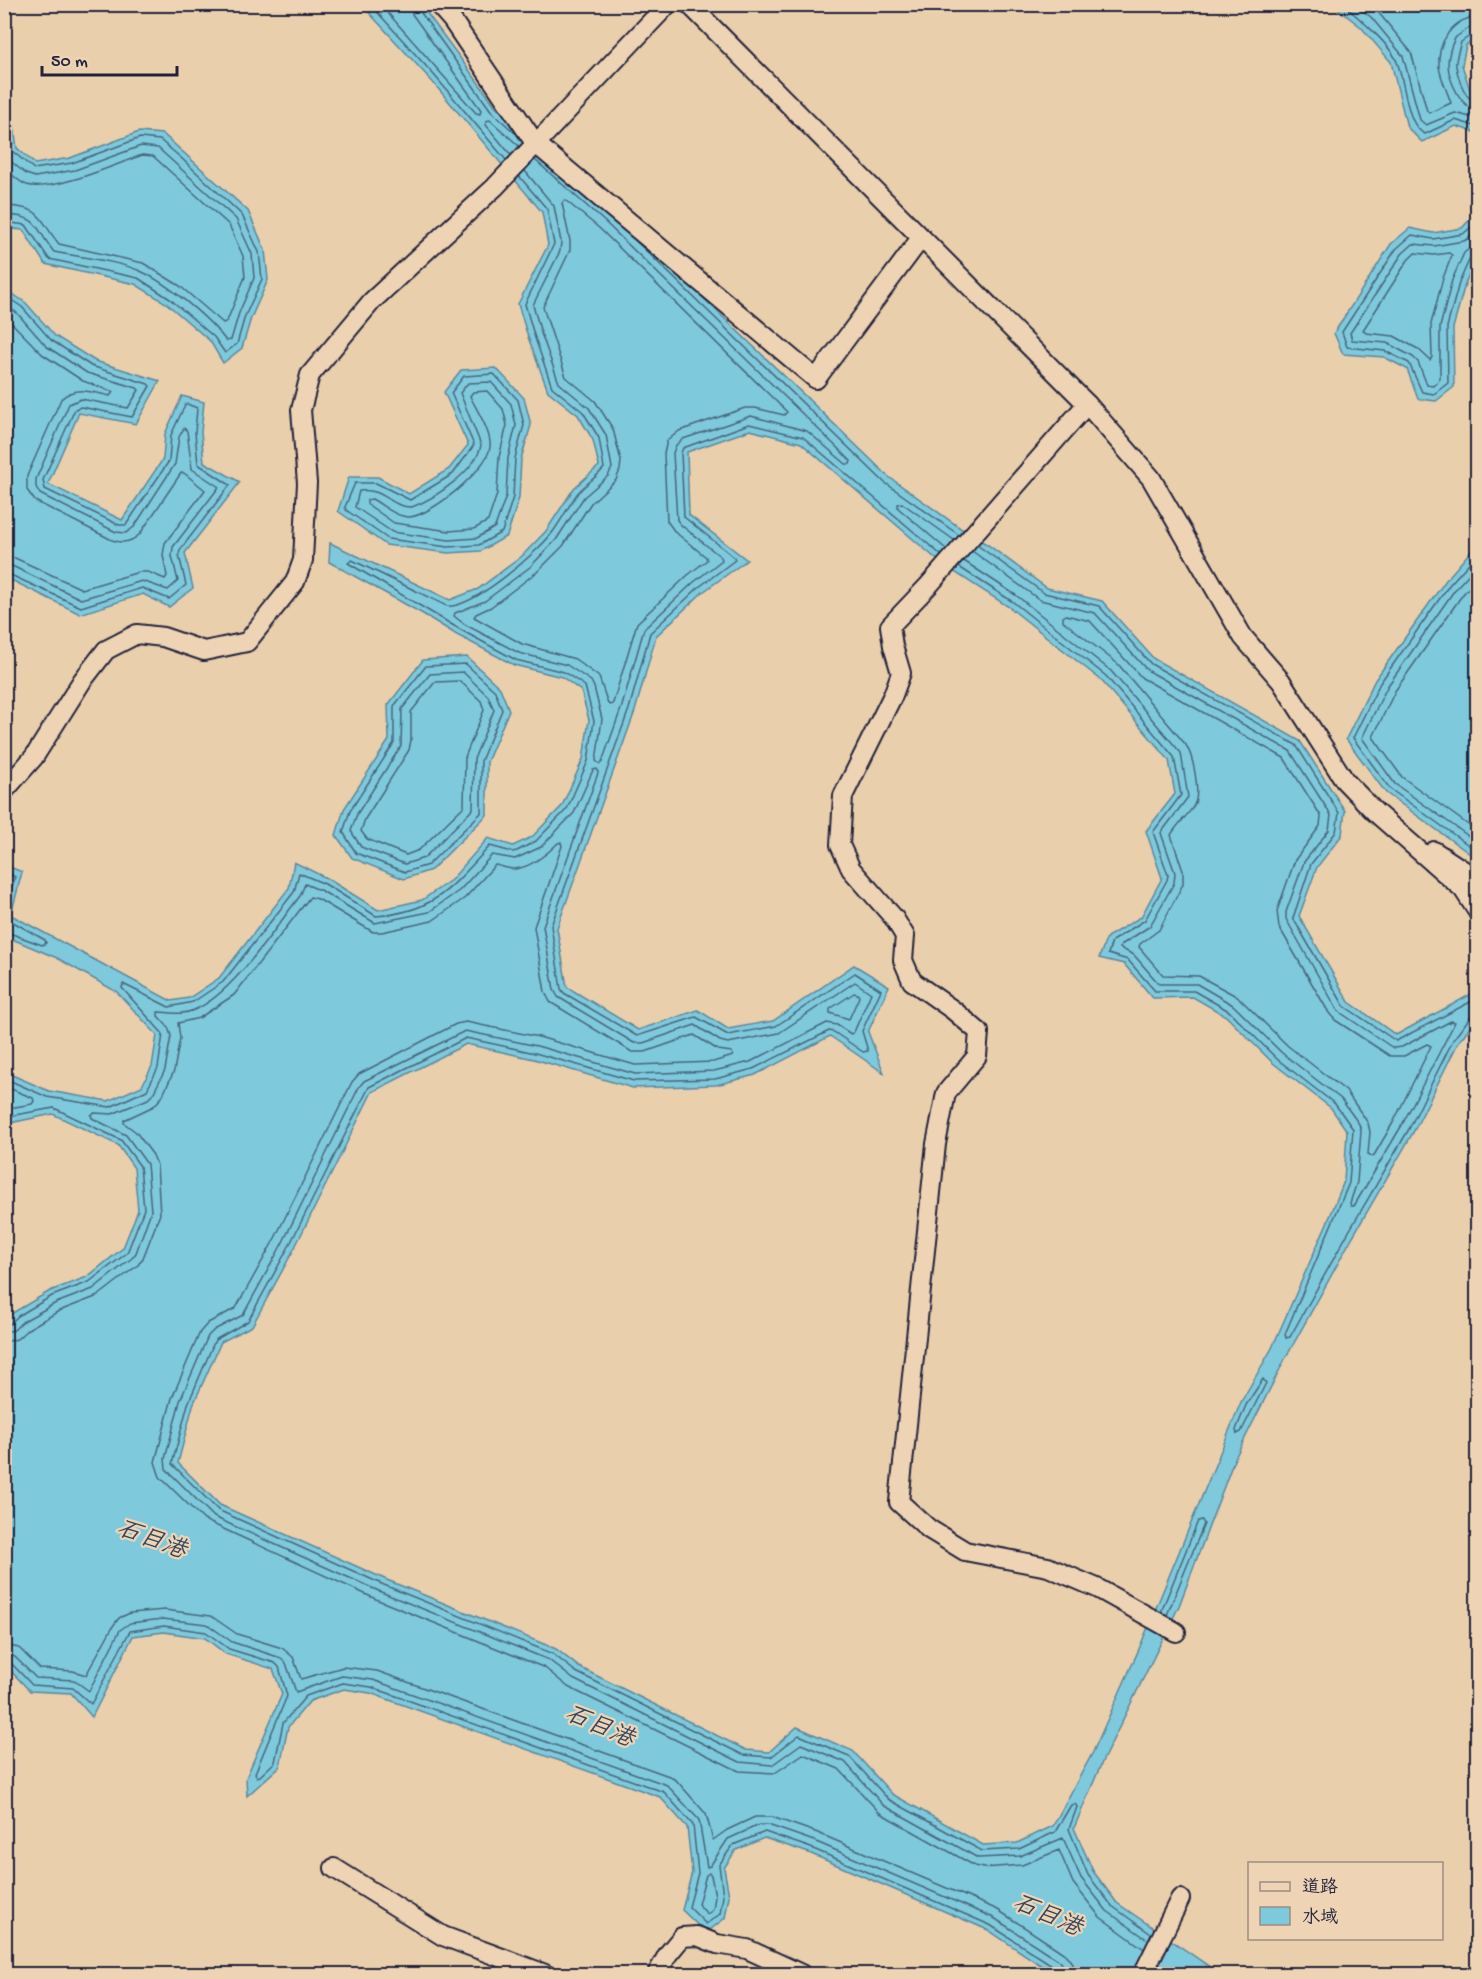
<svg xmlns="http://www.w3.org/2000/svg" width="1482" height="1979" font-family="'Gochi Hand','LXGW WenKai TC',sans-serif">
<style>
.water{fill:#7ecadc;stroke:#59879c;stroke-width:1.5;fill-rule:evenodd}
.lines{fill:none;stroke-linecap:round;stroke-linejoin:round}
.shore{stroke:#47657b;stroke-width:1.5}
.minor-casing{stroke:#22223b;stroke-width:22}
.minor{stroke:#eed4b5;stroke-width:18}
.labels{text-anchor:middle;stroke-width:4.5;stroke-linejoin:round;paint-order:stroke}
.water-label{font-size:24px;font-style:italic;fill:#34445b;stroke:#eed4b5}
</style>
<rect width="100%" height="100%" fill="#eacfad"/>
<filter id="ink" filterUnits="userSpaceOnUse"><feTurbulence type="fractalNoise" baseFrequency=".0167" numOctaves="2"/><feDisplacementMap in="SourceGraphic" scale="12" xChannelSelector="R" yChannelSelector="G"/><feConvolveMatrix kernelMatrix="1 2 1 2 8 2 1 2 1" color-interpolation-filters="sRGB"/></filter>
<g filter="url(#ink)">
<g class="water">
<path d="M 362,5 L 421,5 L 497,108 L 614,212 L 889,477 L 966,532 L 988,545 L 1047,588 L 1102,601 L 1154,659 L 1300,741 L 1345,811 L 1342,835 L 1317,867 L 1299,916 L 1349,1002 L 1396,1035 L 1477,991 L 1477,1017 L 1458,1043 L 1414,1131 L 1353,1236 L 1283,1363 L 1234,1460 L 1179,1606 L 1103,1760 L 1074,1828 L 1093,1871 L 1117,1903 L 1216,1971 L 1227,1974 L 1059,1974 L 1051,1972 L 988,1930 L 809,1853 L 764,1838 L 736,1850 L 724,1868 L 729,1896 L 725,1918 L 706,1933 L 682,1910 L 692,1872 L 687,1827 L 660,1797 L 370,1693 L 344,1689 L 310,1701 L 288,1727 L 280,1766 L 247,1796 L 246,1778 L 282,1694 L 273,1669 L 226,1654 L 205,1638 L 164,1632 L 133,1636 L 92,1717 L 71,1693 L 30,1691 L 5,1665 L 5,1321 L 14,1312 L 50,1291 L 87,1277 L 123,1248 L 138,1210 L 134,1168 L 118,1145 L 53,1114 L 5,1124 L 5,1072 L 49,1091 L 108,1101 L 142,1086 L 152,1066 L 157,1035 L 117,992 L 57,958 L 5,936 L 5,865 L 22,872 L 11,915 L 171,1001 L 189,998 L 219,978 L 289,888 L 294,862 L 328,879 L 378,910 L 422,900 L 451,880 L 488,838 L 513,846 L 532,837 L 562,806 L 583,759 L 589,720 L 581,691 L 562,677 L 514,665 L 457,635 L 423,614 L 329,562 L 330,543 L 450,600 L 478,589 L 521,557 L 546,531 L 574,488 L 599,466 L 593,440 L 578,415 L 548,391 L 528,337 L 518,304 L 548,245 L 542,212 L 430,79 ZM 750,430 L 801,443 L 942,564 L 1009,607 L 1101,680 L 1169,760 L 1175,794 L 1146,831 L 1162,878 L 1141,917 L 1107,937 L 1099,958 L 1124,964 L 1153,998 L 1193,997 L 1226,1016 L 1273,1063 L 1331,1108 L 1347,1131 L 1344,1181 L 1331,1214 L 1272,1348 L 1241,1402 L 1139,1649 L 1093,1752 L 1053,1826 L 1017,1843 L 983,1845 L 892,1794 L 853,1751 L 797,1727 L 769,1752 L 746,1750 L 579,1667 L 556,1649 L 387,1580 L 220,1505 L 178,1463 L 193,1405 L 221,1342 L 252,1326 L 293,1251 L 372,1092 L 466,1044 L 534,1059 L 633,1088 L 716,1085 L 755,1075 L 830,1036 L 884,1073 L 868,1032 L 889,986 L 854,965 L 773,1021 L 728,1029 L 698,1010 L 638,1030 L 567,987 L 557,928 L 635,711 L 656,636 L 703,592 L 747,560 L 689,515 L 687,452 Z"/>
<polygon points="1333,5 1477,5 1477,38 1466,45 1462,65 1470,90 1477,100 1477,133 1456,126 1422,142 1407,127 1391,62 1361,27"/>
<polygon points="4,91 12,113 17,148 35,164 70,158 139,132 163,134 248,211 265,250 268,280 251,318 242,348 223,363 210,341 166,303 135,284 45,264 23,230 5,228"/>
<polygon points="1477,212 1477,255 1465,284 1453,328 1454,387 1436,401 1418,399 1407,369 1384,357 1343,354 1334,333 1391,244 1410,228 1433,233 1462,228"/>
<polygon points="4,288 26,303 55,336 95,361 160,381 136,424 79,413 48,484 122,520 163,459 165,434 182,396 204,402 201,432 204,462 240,482 185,553 193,588 169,607 143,594 80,614 5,577"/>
<polygon points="496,368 524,398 531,425 521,459 519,498 507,536 481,551 448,553 386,545 338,511 349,477 378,477 409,494 449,469 468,445 444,392 461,370"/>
<polygon points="1477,544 1477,859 1386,793 1346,739 1375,680 1446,580"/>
<polygon points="467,657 500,688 509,710 487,762 487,815 431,870 404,879 352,858 336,835 344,809 389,740 388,705 423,660"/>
</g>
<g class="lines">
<g class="shore">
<polyline points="370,4 434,75 506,160"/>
<polyline points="380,4 476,113 480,114 481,110 412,14 410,4"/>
<polyline points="417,4 419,10 492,112 515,133"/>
<path d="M 1342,4 C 1357,16 1391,45 1397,62 C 1405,81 1406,126 1425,134 L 1455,120 L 1478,127"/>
<polyline points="1354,4 1371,17 1403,56 1420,120 1426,125 1455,113 1478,119"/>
<path d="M 1369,4 L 1378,12 L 1411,52 L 1427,111 L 1429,113 L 1451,103 C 1447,91 1441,79 1439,67 C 1437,43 1452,18 1478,17"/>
<path d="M 1478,26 L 1469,28 L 1456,37 C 1451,44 1448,56 1448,65 C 1449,80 1461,109 1478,110"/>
<path d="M 1478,34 L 1473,34 L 1461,42 C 1459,49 1455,59 1456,66 C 1458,78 1465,101 1478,103"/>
<polyline points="4,111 12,151 34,169 72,163 140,138 160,140 180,157 242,215 259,252 262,279 245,316 237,344 225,353 214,337 170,299 138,278 49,259 26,225 4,222"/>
<path d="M 4,152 L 8,159 L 26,174 L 35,177 L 75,170 L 141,146 L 158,148 L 236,219 L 252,254 L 254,278 L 239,313 L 231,340 L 226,341 C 210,319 166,282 140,271 C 118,261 79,257 54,252 C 34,227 41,216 4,215"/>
<polyline points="511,155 486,125 486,121 490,120 519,146"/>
<path d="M 4,167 C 11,173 18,182 27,185 C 50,193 118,164 142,155 L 153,156 L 229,225 L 243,256 L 245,277 L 227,321 L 223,323 L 180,286 L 143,263 L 59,244 C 38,218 44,207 4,206"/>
<polyline points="525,171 554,206 561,242 560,251 533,305 541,333 559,383 589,408 606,435 612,468 608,476 584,497 556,540 530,567 485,601 455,613 454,616 464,624 519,653 567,665 591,681 594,687 602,719 596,761 600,764 602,762 622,706 644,629 694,582 722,560 721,557 681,525 677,520 673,453 676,445 683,439 751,416 807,431 846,464 850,464 851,461 605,222 535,160"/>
<polygon points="565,200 599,228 787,412 784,415 755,408 745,408 679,431 667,441 664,453 667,521 675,532 706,557 707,560 688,575 637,623 613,703 611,705 608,704 599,677 575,659 522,644 474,617 476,614 491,607 537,572 563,546 591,503 616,480 620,470 621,461 613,429 595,401 566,377 543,307 570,250 570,241 562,203"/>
<polyline points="1478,221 1463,234 1433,239 1412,235 1396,249 1342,332 1347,347 1385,351 1409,363 1422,392 1434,394 1448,383 1447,327 1459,283 1470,258 1478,255"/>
<polyline points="1478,232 1464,241 1434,246 1413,244 1402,254 1350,333 1352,340 1387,343 1413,357 1418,362 1427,385 1433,386 1440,379 1440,327 1452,280 1464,253 1470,248 1478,247"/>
<polyline points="637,242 884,482 959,535"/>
<polygon points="1415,253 1434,255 1449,253 1452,255 1443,278 1431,324 1432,357 1430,360 1418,349 1394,336 1366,333 1363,330 1408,260"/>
<polyline points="4,295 22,307 51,340 91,366 148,384 150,386 132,417 81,407 75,409 43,480 45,489 119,525 126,525 169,461 171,435 185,405 187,404 197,408 195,433 198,464 230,485 180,550 179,555 186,585 169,599 142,588 81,607 4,572"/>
<polyline points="4,304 17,313 46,346 87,373 137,388 139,390 128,408 81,399 69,404 36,479 36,487 40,494 116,532 126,533 134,527 175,464 179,437 184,428 187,431 192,469 219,487 173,547 172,556 178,581 168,590 142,581 81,599 12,566 4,565"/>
<path d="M 4,315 L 42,354 L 83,381 L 113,392 L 110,396 C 92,392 75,385 61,399 L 27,476 L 27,490 L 35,501 L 112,540 C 123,544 132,542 140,534 L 181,473 L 184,473 L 205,490 L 165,543 L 163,555 L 167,576 L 165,579 L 148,572 L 139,572 L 82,589 L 15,558 L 4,556"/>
<polygon points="494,374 518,400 524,425 515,458 513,497 502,532 479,545 448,547 388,539 346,510 345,507 355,483 376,483 410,500 453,474 474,445 451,393 464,376"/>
<path d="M 491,382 L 511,404 L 516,425 L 508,458 L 506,496 L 495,527 L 477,538 L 449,540 L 392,532 L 355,507 L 359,491 C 384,487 391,508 412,507 C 434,499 477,470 481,445 L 460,393 L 468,383 Z"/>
<path d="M 487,391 L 503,409 L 507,425 L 499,457 L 497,494 L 488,521 L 474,529 L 449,531 L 394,523 L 367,504 L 367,500 L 372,499 C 383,505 396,517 409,517 C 431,516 488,469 490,447 C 492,433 476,409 470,396 L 473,392 Z"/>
<polyline points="977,545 1044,593 1099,606 1151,664 1296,745 1339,813 1336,832 1311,864 1293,918 1344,1006 1396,1041 1478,998"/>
<polyline points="946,549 898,508 898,504 902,503 954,540"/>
<polyline points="1478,553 1450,584 1380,683 1353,738 1390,789 1478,852"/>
<polyline points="941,555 803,437 749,424 683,448 681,453 684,517 734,557 735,560 699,587 650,633 629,709 551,926 561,989 564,993 637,1036 696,1017 728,1035 776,1026 855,973 881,990 862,1031 868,1051 863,1052 834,1032 829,1031 753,1069 715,1079 634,1081 535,1053 466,1038 369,1087 288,1248 248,1321 215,1340 188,1404 172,1464 218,1510 384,1585 553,1654 576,1672 743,1755 771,1757 799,1735 849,1756 888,1799 982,1851 1019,1849 1055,1832 1071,1805 1075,1804 1077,1807 1069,1829 1088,1875 1112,1906 1151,1934"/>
<polyline points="964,561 1017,596 1111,671 1181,753 1188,797 1161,833 1175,873 1174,883 1150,926 1121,945 1120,948 1134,955 1159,984 1197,984 1233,1005 1282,1053 1341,1099 1359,1124 1361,1131 1357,1182 1350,1203 1351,1206 1354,1206 1402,1125 1455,1022 1451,1021 1402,1047 1393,1048 1338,1011 1286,919 1286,912 1304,862 1329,830 1331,815 1290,751 1147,670 1095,613 1040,600 972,551"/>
<polyline points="1478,564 1456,588 1387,687 1362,738 1395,784 1478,843"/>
<polyline points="959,567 1013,602 1106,676 1174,757 1181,795 1153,832 1168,875 1167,880 1145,920 1112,941 1108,954 1128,960 1155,991 1194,991 1229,1011 1277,1059 1335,1104 1353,1129 1349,1183 1285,1334 1286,1338 1290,1337 1348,1233 1409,1129 1453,1040 1471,1016 1478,1015"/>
<polyline points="1478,578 1463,594 1395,691 1373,737 1402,777 1478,832"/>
<path d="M 1066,615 L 1090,621 L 1142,678 L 1284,758 L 1321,816 L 1320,826 L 1295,860 L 1277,911 L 1279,927 L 1329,1013 L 1335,1020 L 1390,1056 L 1404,1056 L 1427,1044 L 1431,1046 L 1394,1121 L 1373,1157 L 1368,1154 L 1370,1132 L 1368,1123 L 1346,1091 L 1288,1046 L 1238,997 L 1199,976 L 1163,975 L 1139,947 L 1140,944 L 1159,930 L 1183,884 L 1183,871 L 1171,835 C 1177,824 1188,816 1194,805 C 1201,793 1193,756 1186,745 L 1118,664 L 1063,621 L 1063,617 Z"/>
<polygon points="466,664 495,691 502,710 481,761 481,813 428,865 405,872 356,853 343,832 350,811 394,743 394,706 426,666"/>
<polygon points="463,672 488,696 494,710 474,759 473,809 424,858 405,864 361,847 351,831 357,814 401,746 402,709 430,674"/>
<polygon points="460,681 481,701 484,710 465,757 464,806 419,850 406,855 367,839 361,831 365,819 409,750 411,740 411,712 435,682"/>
<polyline points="4,871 15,877 5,912 6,918 45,940 46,943 42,945 4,931"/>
<polygon points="854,993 858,994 859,997 849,1019 830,1013 830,1009"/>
<path d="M 4,1078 L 47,1097 L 110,1107 L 147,1090 L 158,1068 L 163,1034 L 122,988 L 123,984 L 169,1007 L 193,1002 L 223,982 L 294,892 L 299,873 L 325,884 L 376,916 C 436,912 452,886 490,846 L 512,852 L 517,851 L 536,841 L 567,809 L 588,761 L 594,721 L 585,686 L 564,672 L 516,660 L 461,630 L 348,563 L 352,560 L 447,606 C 472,609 537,553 552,533 C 561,521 568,507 577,494 C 585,484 596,478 604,468 L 599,438 L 583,412 L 552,387 L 534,335 L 525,304 L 554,244 L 547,209 L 519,176"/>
<polyline points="4,1086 33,1098 34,1101 32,1104 4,1109"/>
<polyline points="4,1117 54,1108 121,1140 140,1166 144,1209 127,1253 89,1282 52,1296 18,1316 10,1324 4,1325"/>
<path d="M 4,1332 L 14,1330 L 22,1322 L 56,1303 L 93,1289 L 132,1258 L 136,1253 L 151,1211 L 147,1164 L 126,1135 L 92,1118 L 91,1115 L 94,1113 L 112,1114 L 148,1099 L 153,1094 L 165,1070 L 171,1036 L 168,1027 L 158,1016 L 158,1012 C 171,1012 180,1016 194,1010 C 232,995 274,929 300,896 L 305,884 L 322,891 L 375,923 L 429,912 L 460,890 L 492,855 L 515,859 L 541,847 L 574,813 L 593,770 L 597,769 L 598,773 L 543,926 L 554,990 L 558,997 L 634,1043 L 643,1043 L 695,1025 L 720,1041 L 728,1043 L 779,1033 L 855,982 L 871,993 L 854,1032 L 851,1034 L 837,1025 L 827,1023 L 750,1062 L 714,1071 L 635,1074 L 537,1046 L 465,1031 L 364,1081 L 359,1087 L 282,1244 L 243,1315 L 214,1330 L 208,1336 L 180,1401 L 165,1459 L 166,1469 L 214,1517 L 381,1592 L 549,1660 L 573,1679 L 740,1762 L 772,1765 L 801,1744 L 845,1762 L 883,1805 L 978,1858 L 1020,1856 L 1063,1838 L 1081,1878 L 1107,1911 L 1148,1940"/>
<path d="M 4,1342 L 17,1339 L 28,1329 L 59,1311 L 98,1296 L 138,1265 L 143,1258 L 160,1214 L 157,1165 L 153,1155 L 136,1132 L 124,1123 L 124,1120 L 154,1106 L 162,1097 L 174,1071 L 180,1038 L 178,1023 L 199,1018 L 234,995 L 310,897 L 318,899 L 373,932 L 382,932 L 432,921 L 465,898 L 495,865 C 501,866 508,869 515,869 C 531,867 547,854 558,843 L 561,842 L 562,846 L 534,927 L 545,992 L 550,1002 L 632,1052 L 645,1052 L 694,1035 L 718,1050 L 732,1052 L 733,1056 L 713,1062 L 635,1065 L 539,1037 L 466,1022 L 456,1024 L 359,1074 L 352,1082 L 274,1240 L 236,1308 L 208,1323 L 200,1332 L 172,1398 L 155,1462 L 160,1477 L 204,1520 L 378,1600 L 545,1668 L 568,1687 L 739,1771 L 775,1773 L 803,1754 L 839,1769 L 880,1813 L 975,1866 L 984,1868 L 1022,1865 L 1059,1850 L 1073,1883 L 1100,1917 L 1144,1949"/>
<polygon points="1263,1379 1266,1383 1241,1432 1237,1434 1236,1430 1246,1405"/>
<polyline points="1161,1612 1198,1521 1202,1520 1204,1524 1167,1615"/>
<polyline points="4,1645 19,1648 40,1669 73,1671 86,1675 113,1626 119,1618 130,1613 165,1610 211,1616 237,1634 282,1648 293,1657 301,1679 343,1667 377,1671 669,1776 677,1781 706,1814 713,1840 727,1830 755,1817 772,1817 818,1833 998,1910 1065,1954 1072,1963 1074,1974"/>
<polyline points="4,1654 15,1657 36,1678 74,1680 89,1691 120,1630 130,1623 163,1619 207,1624 232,1642 281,1658 286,1663 296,1692 342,1676 373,1680 667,1785 699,1820 707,1867 710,1866 728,1839 759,1825 768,1825 814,1841 994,1918 1060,1961 1064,1967 1065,1974"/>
<polyline points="4,1662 11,1663 32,1685 73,1688 91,1704 130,1631 164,1626 206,1632 229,1649 275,1663 279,1667 287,1696 255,1773 257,1777 260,1776 275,1762 283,1723 306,1696 343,1683 371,1687 664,1792 693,1825 698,1873 689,1907 706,1924 720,1914 723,1896 719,1865 733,1845 765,1832 811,1848 990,1925 1055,1967 1058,1974"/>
<polygon points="709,1873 711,1875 715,1896 713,1910 707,1914 698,1904 706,1875"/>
</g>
<g class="minor-casing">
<g id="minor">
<polyline points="438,4 452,20 535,143 816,379 921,238"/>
<polyline points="689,4 1087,404 1151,478 1243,637 1281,681 1345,781 1375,812 1463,889 1478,912"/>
<polyline points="1087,404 929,585 890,626 893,646 901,673 893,695 843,796 840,845 851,869 894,918 905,936 903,960 912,981 953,1010 979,1032 977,1056 946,1093 936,1144 899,1502 929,1529 965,1551 1048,1567 1097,1588 1176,1632"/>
<polyline points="4,791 34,757 82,681 106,650 137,634 163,637 204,651 247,642 295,582 303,560 307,483 301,410 310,375 372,301 495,187 668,4"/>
<polyline points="1434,851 1478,880"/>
<polyline points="334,1868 443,1936 545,1974"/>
<polyline points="657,1974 668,1954 682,1937 697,1936 717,1944 747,1949 801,1974"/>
<polyline points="1143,1974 1180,1899"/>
</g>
</g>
<use href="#minor" class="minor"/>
</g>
</g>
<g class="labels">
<g class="water-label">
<text transform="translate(152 1538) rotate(20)" y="8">石目港</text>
<text transform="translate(600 1725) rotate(23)" y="8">石目港</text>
<text transform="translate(1048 1914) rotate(23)" y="8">石目港</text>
</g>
</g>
<rect width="1482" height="1979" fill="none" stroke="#eed4b5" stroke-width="24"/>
<rect x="12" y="12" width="1458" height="1955" fill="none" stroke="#22223b" stroke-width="2" filter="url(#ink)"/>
<rect x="1248" y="1862" width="195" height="78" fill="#eed4b5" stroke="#9c8d84" stroke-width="1.5"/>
<rect x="1260" y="1882" width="30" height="9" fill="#eed4b5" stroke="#9c8d84" stroke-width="1.5"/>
<text x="1302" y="1892" font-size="18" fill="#22223b">道路</text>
<rect x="1260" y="1907" width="30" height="18" fill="#7ecadc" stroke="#9c8d84" stroke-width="1.5"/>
<text x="1302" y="1922" font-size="18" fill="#22223b">水域</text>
<path d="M42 66v9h135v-9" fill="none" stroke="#22223b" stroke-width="3"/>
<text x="51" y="66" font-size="18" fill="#22223b" stroke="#eed4b5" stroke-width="4.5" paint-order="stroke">50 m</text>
</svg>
